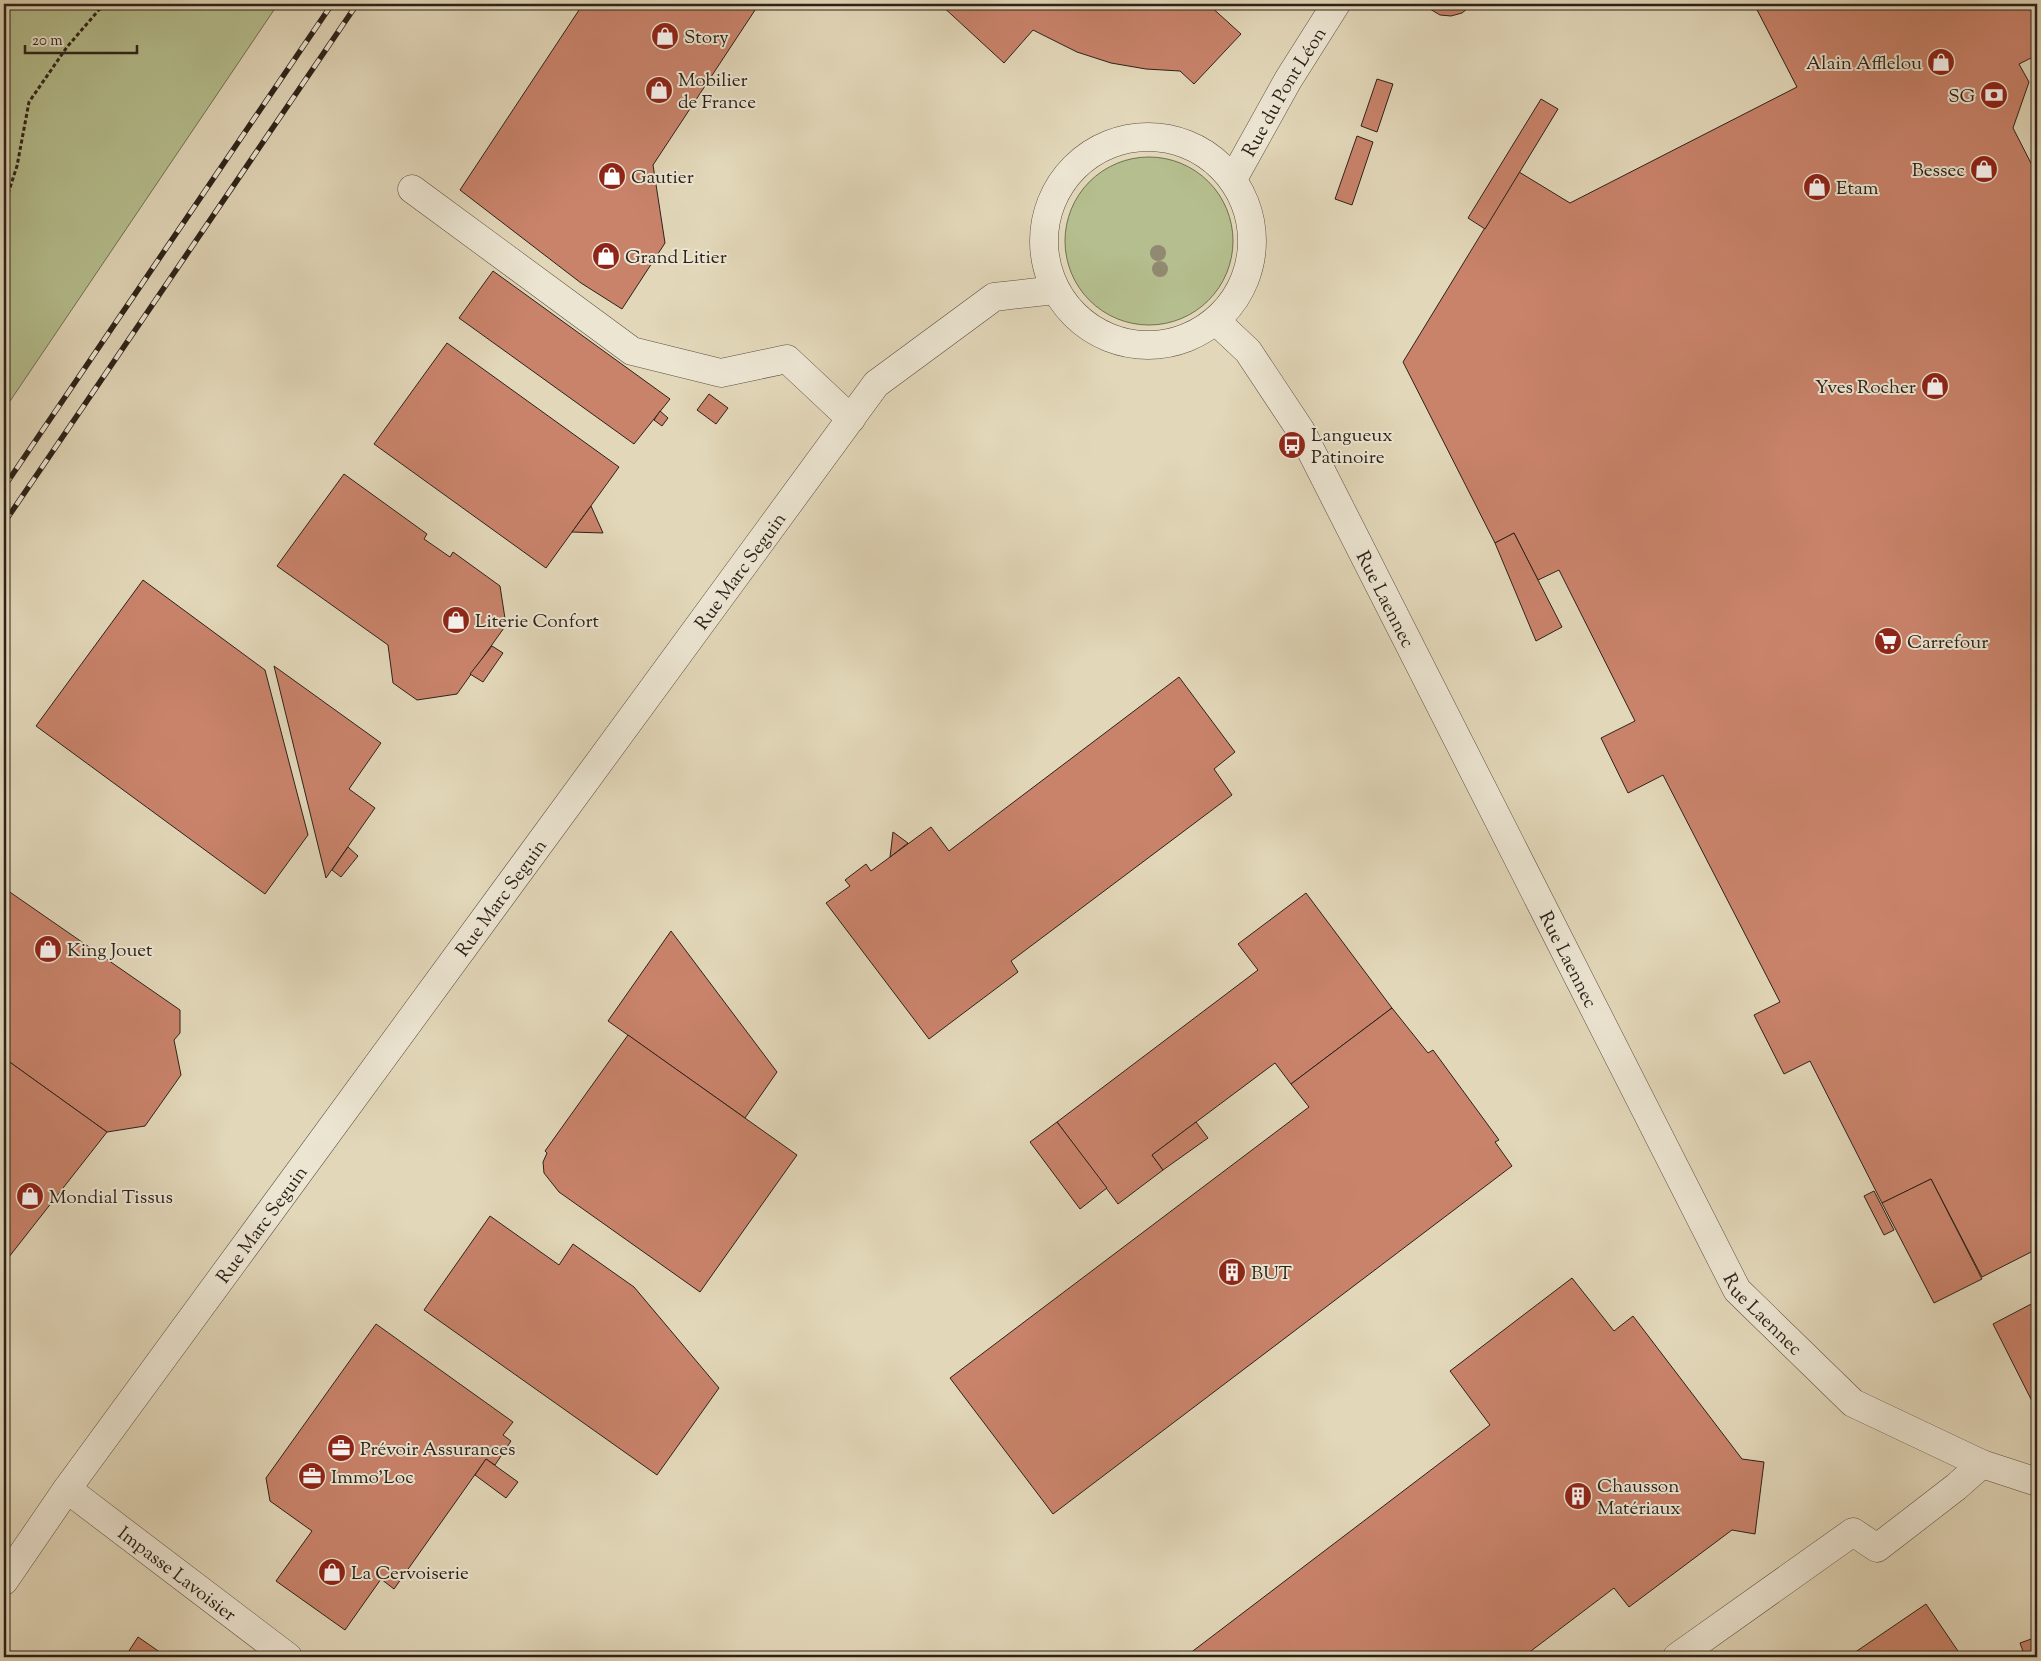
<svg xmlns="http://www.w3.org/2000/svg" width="2041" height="1661" font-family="'Sorts Mill Goudy',serif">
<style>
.green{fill:#b5be8e;stroke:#707054}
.building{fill:#c9836b;stroke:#2c2219}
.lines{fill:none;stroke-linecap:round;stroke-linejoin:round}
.minor-casing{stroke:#5a4f41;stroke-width:29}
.path{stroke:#2c2219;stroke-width:3;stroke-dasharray:4 2.5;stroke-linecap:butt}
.minor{stroke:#ece5d2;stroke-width:28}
.rail-casing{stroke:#2c2219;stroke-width:5.5}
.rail{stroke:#ece5d2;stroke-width:4;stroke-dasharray:11;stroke-linecap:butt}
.tree{fill:#918971}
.labels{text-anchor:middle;stroke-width:4;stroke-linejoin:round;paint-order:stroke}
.poi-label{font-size:19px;fill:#2c2219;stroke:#ece5d2;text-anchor:start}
.street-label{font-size:19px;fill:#2c2219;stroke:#ece5d2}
</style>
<rect width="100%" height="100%" fill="#e2d7b9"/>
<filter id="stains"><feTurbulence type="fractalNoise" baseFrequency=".004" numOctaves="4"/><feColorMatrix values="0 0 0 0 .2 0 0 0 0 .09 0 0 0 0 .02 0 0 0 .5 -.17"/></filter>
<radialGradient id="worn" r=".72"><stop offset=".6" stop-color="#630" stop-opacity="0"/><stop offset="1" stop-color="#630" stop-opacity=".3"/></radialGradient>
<g class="green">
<polygon points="4,4 278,4 4,410"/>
<circle cx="1149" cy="241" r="84"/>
</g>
<g class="building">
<polygon points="583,4 759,4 653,165 665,243 622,309 581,283 460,190"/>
<polygon points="940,4 1208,4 1241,34 1194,84 1180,71 1146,69 1111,63 1077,52 1033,30 1004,63"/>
<polygon points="1425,4 1473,4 1462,13 1451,16 1440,15 1430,9"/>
<polygon points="1754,4 2037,4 2037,55 2019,64 2029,82 2013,128 2037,175 2037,1249 1982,1277 1931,1179 1882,1203 1810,1061 1784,1074 1754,1015 1780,1002 1663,775 1628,793 1601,738 1635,721 1559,570 1538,580 1514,533 1495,543 1403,362 1519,172 1570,203 1797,87"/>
<polygon points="1377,79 1393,84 1377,132 1361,126"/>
<polygon points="1541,99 1558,109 1485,229 1468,218"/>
<polygon points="1357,136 1373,142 1352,205 1335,199"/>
<polygon points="493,271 670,399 634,444 459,318"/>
<polygon points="447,343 619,467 546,568 374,444"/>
<polygon points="709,394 728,408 716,424 697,410"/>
<polygon points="660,411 668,418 662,426 654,420"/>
<polygon points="344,474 427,534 424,539 450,557 453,552 500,586 506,625 457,694 417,700 393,683 388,645 277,566"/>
<polygon points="591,506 603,533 572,532"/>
<polygon points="1514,533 1562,627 1536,641 1495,543"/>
<polygon points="143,580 265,670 308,835 265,894 36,726"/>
<polygon points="492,646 503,653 483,682 470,674"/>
<polygon points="274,666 381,743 349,789 375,808 326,878"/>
<polygon points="1179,677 1235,752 1214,769 1232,795 1011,961 1018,972 929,1039 826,903 850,886 845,880 866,864 871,871 931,827 949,851"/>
<polygon points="893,832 908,843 890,857"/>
<polygon points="348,847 358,856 341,877 332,870"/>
<polygon points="4,888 180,1010 180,1033 174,1040 181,1075 145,1126 107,1132 4,1058"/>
<polygon points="1306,893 1392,1008 1291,1084 1275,1063 1152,1155 1163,1170 1118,1204 1057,1122 1258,970 1238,944"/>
<polygon points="671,931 777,1072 745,1118 608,1021"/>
<polygon points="1392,1008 1428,1053 1433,1050 1499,1140 1495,1142 1512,1166 1053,1514 950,1378 1309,1107 1291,1084"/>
<polygon points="628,1035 797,1155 700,1292 559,1192 544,1173 543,1162 547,1153 545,1151"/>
<polygon points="4,1058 107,1132 5,1262 4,1260"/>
<polygon points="1057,1122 1107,1188 1080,1209 1030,1142"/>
<polygon points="1196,1122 1208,1138 1163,1170 1152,1155"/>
<polygon points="1931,1179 1982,1279 1934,1303 1882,1203"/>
<polygon points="1874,1191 1894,1230 1884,1235 1864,1196"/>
<polygon points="490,1216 559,1265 573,1244 634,1287 719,1388 657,1475 424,1310"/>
<polygon points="1572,1278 1614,1331 1633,1316 1742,1459 1764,1462 1755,1534 1732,1530 1629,1607 1614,1588 1523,1657 1185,1657 1490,1425 1450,1371"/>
<polygon points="2037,1301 2037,1411 1993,1324"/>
<polygon points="376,1324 513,1422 503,1435 511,1441 495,1465 486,1459 394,1589 381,1579 345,1630 276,1581 312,1531 270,1501 266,1478"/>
<polygon points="486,1459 518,1482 506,1498 475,1475"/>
<polygon points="1926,1604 1958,1651 1950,1657 1848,1657"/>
<polygon points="2037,1632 2037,1657 2025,1657 2020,1643 2037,1637"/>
<polygon points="138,1637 167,1657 125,1657"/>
</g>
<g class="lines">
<g class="minor-casing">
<g id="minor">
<circle cx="1148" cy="241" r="104"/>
<path id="s1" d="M 1233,179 L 1288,80 L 1336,4"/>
<polyline points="412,189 632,351 721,373 787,359 851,419"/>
<path id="s2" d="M 1216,321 L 1248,351 L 1301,431 L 1737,1290 L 1853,1403 L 1982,1464 L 2037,1482"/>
<path id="s3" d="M 67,1489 L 288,1657"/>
<path id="s4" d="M 4,1581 L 67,1489 L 876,384 L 994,297 L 1055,290"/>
<polyline points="1677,1657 1853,1532 1877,1548 1956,1487 1982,1464"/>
</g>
</g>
<g class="path">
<polyline points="2037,92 2034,135 2037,141"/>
<polyline points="4,206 17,166 29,102 67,47 104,4"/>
</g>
<use href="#minor" class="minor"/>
<g class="rail-casing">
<g id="rail">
<polyline points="4,487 332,4"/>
<polyline points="4,523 357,4"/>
</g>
</g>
<use href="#rail" class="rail"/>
</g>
<g class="tree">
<circle cx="1158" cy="253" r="8"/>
<circle cx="1160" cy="269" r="8"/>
</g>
<defs>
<g id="shop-disc" transform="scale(1.4375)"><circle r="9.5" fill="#8f2418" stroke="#ece5d2"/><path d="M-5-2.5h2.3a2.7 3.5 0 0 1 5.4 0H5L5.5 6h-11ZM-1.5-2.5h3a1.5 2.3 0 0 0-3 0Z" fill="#fff"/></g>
<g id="bank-disc" transform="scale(1.4375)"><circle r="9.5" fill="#8f2418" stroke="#ece5d2"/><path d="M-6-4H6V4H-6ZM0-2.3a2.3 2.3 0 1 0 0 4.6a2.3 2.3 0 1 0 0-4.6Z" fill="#fff"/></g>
<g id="bus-disc" transform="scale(1.4375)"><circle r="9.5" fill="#8f2418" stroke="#ece5d2"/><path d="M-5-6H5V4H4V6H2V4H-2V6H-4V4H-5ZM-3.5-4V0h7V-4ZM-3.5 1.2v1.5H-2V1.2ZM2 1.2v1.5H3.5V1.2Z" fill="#fff"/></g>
<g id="supermarket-disc" transform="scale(1.4375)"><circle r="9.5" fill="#8f2418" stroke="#ece5d2"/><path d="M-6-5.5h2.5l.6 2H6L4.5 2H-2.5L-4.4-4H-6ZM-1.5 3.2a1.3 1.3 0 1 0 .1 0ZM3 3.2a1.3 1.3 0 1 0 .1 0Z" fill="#fff"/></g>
<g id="building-disc" transform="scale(1.4375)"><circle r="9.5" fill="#8f2418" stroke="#ece5d2"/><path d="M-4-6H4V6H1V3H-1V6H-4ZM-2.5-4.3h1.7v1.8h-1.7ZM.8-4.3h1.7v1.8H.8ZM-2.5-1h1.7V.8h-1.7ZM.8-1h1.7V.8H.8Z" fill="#fff"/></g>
<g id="office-disc" transform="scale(1.4375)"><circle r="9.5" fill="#8f2418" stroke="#ece5d2"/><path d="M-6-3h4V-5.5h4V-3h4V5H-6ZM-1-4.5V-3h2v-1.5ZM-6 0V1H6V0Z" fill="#fff"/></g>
</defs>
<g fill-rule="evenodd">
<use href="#shop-disc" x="665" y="36"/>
<use href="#shop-disc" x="1941" y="62"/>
<use href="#shop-disc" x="659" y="90"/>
<use href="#bank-disc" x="1994" y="95"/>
<use href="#shop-disc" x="1984" y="169"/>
<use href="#shop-disc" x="612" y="176"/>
<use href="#shop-disc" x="1817" y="187"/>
<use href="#shop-disc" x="606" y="256"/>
<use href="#shop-disc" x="1935" y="386"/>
<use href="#bus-disc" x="1292" y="445"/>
<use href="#shop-disc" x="456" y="620"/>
<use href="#supermarket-disc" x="1888" y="641"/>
<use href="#shop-disc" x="48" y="949"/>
<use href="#shop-disc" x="30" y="1196"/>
<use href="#building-disc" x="1232" y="1272"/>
<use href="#office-disc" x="341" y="1448"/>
<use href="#office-disc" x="312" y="1476"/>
<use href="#building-disc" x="1578" y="1496"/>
<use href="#shop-disc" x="332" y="1572"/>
</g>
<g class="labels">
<g class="poi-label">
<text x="684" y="43">Story</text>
<text x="1922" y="69" text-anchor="end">Alain Afflelou</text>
<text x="678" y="86">Mobilier<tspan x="678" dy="22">de France</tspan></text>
<text x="1975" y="102" text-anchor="end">SG</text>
<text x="1965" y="176" text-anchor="end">Bessec</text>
<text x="631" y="183">Gautier</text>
<text x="1836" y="194">Etam</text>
<text x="625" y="263">Grand Litier</text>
<text x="1916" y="393" text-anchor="end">Yves Rocher</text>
<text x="1311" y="441">Langueux<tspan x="1311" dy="22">Patinoire</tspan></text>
<text x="475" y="627">Literie Confort</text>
<text x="1907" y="648">Carrefour</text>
<text x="67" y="956">King Jouet</text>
<text x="49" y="1203">Mondial Tissus</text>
<text x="1251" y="1279">BUT</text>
<text x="360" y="1455">Prévoir Assurances</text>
<text x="331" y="1483">Immo'Loc</text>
<text x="1597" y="1492">Chausson<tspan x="1597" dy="22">Matériaux</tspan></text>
<text x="351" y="1579">La Cervoiserie</text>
</g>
<g class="street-label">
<text dy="7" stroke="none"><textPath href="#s1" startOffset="101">Rue du Pont Léon</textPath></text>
<text dy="7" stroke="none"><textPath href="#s4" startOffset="1250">Rue Marc Seguin</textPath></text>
<text dy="7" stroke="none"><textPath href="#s2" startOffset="328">Rue Laennec</textPath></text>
<text dy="7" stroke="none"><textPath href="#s4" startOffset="845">Rue Marc Seguin</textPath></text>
<text dy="7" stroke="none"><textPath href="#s2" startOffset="732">Rue Laennec</textPath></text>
<text dy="7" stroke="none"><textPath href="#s4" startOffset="440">Rue Marc Seguin</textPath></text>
<text dy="7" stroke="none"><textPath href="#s2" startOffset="1138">Rue Laennec</textPath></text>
<text dy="7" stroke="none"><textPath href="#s3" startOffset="139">Impasse Lavoisier</textPath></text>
</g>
</g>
<rect width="2041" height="1661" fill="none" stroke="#e2d7b9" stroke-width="20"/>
<rect x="5" y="5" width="2031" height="1651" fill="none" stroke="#2c2219" stroke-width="2.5"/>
<rect x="10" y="10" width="2021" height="1641" fill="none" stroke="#2c2219"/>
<path d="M25 45v8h112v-8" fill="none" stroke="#2c2219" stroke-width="2.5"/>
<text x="32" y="45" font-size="15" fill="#2c2219" stroke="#ece5d2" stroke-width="4" paint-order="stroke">20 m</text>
<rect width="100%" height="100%" filter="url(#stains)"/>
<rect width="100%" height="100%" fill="url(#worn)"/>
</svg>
